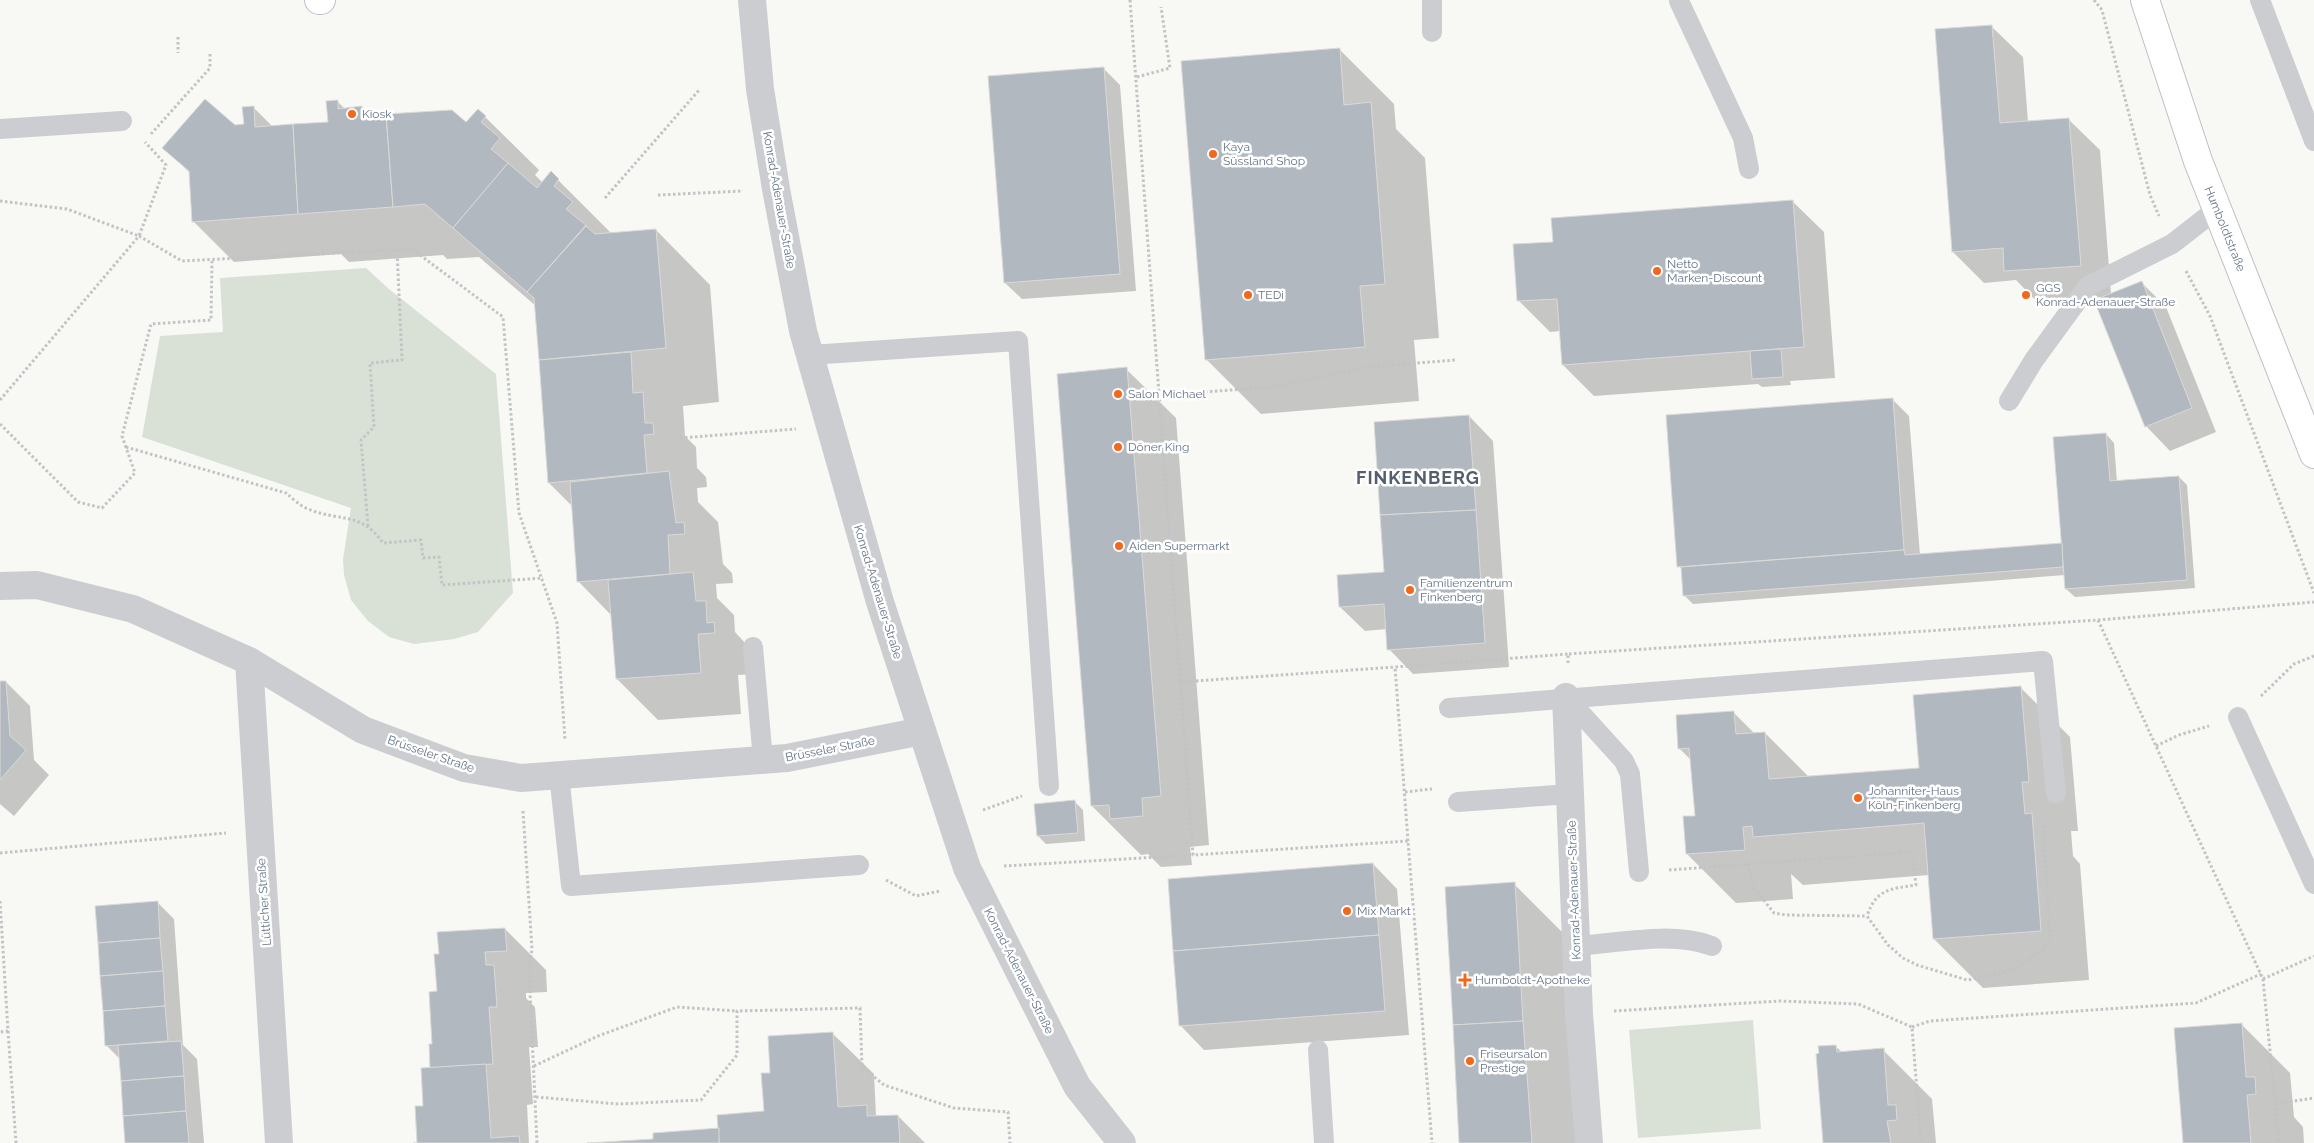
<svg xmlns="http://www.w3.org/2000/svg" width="2314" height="1143" font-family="Raleway,sans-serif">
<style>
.green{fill:#d9e1d6}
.shadow{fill:#0003}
.building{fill:#b2b8c0;stroke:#dadad8}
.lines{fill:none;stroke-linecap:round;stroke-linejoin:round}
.secondary-casing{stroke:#bcc0c6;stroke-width:30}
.path{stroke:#c1c3c6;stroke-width:3;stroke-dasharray:2.5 2.5;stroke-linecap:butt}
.lane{stroke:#cbcdd1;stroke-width:20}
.street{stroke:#cbcdd1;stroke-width:28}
.secondary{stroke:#fff;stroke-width:28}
.poi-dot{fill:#f2681c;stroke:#fff;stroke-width:2}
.labels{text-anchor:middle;stroke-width:5;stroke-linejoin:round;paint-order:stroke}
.poi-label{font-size:12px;fill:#657489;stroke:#fff;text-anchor:start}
.street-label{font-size:12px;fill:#657489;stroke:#fff}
.district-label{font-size:18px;font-weight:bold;letter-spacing:1px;fill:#535f6e;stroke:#fff}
</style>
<rect width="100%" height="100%" fill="#f8f9f5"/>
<g class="green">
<polygon points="366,268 389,289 496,374 513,593 478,632 454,639 414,644 389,637 368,621 351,600 344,575 343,559 351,508 142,437 160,336 223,332 220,278"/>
<polygon points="1753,1020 1761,1129 1638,1138 1629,1030"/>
</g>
<g class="shadow">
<polygon points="1991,26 2023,57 2028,122 2068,119 2100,150 2111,294 2141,282 2166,307 2216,432 2170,451 2146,426 2102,297 2037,302 2016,280 1984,283 1953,252"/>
<polygon points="1339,49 1394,104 1396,129 1425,158 1439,338 1414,340 1419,401 1261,414 1206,359"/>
<polygon points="1103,68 1120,85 1136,291 1022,299 1005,283"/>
<polygon points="337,101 345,109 362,108 371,116 466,123 478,110 539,170 535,175 543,183 551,173 612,234 656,230 710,285 719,402 683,406 685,436 696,447 697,468 706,477 707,487 697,488 698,502 718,522 723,564 732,573 733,583 716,584 717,598 734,615 735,632 746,644 755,674 738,675 741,714 658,720 617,679 612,616 578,581 573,507 549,483 536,306 479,257 447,259 443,255 349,262 341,254 234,262 193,221 191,174 164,148 235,126 245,125 253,107 273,127 329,123"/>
<polygon points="1792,201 1824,232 1835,378 1790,381 1791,385 1762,387 1758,384 1594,396 1563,365 1561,331 1550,332 1519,301 1554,243"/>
<polygon points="1126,369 1176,418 1209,845 1190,847 1192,865 1161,867 1148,854 1141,855 1092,806"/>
<polygon points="1892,399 1909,416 1920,555 2063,544 2106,434 2114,443 2117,482 2179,477 2187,485 2195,588 2075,597 2066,589 2065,575 1693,604 1684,595 1683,571 1679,566"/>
<polygon points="1469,416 1493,441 1509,667 1413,674 1389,649 1387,629 1365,631 1340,607 1386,573"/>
<polygon points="0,682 6,682 30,706 34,760 49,775 14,816 0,804"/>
<polygon points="2021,688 2070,737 2078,831 2071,831 2073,856 2080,864 2089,980 1983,988 1934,939 1929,875 1803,885 1791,874 1793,899 1736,903 1687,854 1696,817 1691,760 1679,748 1733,712 1755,734 1765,733 1809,777 1921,769"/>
<polygon points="1075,802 1083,810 1085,841 1046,844 1038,836"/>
<polygon points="1373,864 1397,889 1409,1035 1204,1050 1180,1025"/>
<polygon points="1514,884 1563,933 1578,1143 1462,1143"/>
<polygon points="157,902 174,919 183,1045 197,1059 204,1143 127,1143 120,1059 107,1046"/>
<polygon points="505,929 546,970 547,992 526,993 526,998 535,1007 538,1047 529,1047 533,1104 527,1105 529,1143 418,1143 431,1069 438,992"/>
<polygon points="2241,1024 2290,1073 2294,1117 2303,1127 2304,1143 2184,1143"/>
<polygon points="832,1033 874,1074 876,1116 898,1116 925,1143 607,1143 654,1140 720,1129 765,1112 772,1074"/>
<polygon points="1835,1046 1843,1053 1883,1050 1932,1099 1936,1143 1824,1143"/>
</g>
<g class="building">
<polygon points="1992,25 2000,123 2069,118 2081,266 2004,271 2003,248 1952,252 1935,29"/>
<polygon points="1340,48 1344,105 1371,102 1385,284 1360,286 1365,347 1205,360 1181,61"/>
<polygon points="1104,67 1120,274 1004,283 988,76"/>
<polygon points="205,99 235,125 244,124 242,107 254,106 255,127 293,124 298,214 192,222 189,171 162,148"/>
<polygon points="338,100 338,109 362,106 363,116 386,114 393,207 298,214 293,124 328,122 326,101"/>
<polygon points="478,109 486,116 481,122 500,138 491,149 508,163 453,228 425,204 393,207 386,114 452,110 466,122"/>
<polygon points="508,163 537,188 551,171 559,179 554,186 573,202 566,209 586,225 527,292 453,228"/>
<polygon points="1793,200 1804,347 1562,365 1557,299 1517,301 1513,244 1553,242 1551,218"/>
<polygon points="586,226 595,234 656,229 666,348 539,360 534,298 527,292"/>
<polygon points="2142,281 2192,408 2145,427 2094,300"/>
<polygon points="1781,349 1783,377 1752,379 1750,351"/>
<polygon points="631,352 633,393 643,392 645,423 653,423 654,434 644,435 647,473 548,483 539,360"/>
<polygon points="1127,367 1161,796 1142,798 1143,816 1110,819 1109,805 1091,806 1057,374"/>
<polygon points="1893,398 1904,550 1677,567 1666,415"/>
<polygon points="1469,415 1476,510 1380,515 1374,422"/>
<polygon points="2106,433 2110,481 2179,476 2187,580 2065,589 2053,437"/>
<polygon points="669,471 676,523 684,522 685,534 668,535 670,574 577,582 570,482"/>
<polygon points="1476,510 1485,643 1387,650 1384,604 1339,607 1337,575 1384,572 1380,515"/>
<polygon points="2062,543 2063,567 1683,596 1681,567 1904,550 1905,555"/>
<polygon points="693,572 696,601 706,601 707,623 714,622 715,633 698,634 701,673 616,679 608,580"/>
<polygon points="0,681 6,681 10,736 26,750 0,780"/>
<polygon points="2021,686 2029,782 2022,782 2025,814 2032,813 2041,931 1933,939 1924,823 1753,837 1752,826 1743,827 1745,850 1686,854 1683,816 1695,816 1689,748 1678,749 1676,715 1734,711 1736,734 1765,732 1769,779 1919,768 1913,695"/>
<polygon points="1075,800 1078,833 1037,836 1034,804"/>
<polygon points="1373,863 1379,935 1173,951 1168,879"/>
<polygon points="1515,882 1523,1021 1453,1025 1445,887"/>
<polygon points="158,901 160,938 98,943 95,906"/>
<polygon points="505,928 507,951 485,952 486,965 494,965 497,1007 489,1007 493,1064 430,1068 429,1044 432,1044 429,992 437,991 434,954 439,954 437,932"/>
<polygon points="1379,935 1385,1011 1179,1026 1173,951"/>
<polygon points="160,938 163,971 100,976 98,943"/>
<polygon points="163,971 165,1006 103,1011 100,976"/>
<polygon points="165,1006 168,1041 105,1046 103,1011"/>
<polygon points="1523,1021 1532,1143 1459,1143 1453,1025"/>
<polygon points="2242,1023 2246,1077 2255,1077 2256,1094 2247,1095 2251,1143 2183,1143 2174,1028"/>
<polygon points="833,1032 838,1107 867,1105 867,1116 898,1115 900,1143 719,1143 717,1115 764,1111 761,1073 770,1073 768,1036"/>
<polygon points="181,1041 184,1076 121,1081 118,1045"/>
<polygon points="1836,1045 1837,1052 1884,1048 1888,1105 1896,1105 1897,1120 1887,1121 1891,1143 1823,1143 1816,1054 1819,1053 1818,1046"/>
<polygon points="486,1064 491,1138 519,1136 520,1143 413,1143 417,1143 415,1106 423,1106 421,1068"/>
<polygon points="184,1076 186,1111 123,1116 121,1081"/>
<polygon points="186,1111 189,1143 125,1143 123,1116"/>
<polygon points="719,1128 719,1143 587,1143 653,1139 653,1133"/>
</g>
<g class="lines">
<g class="secondary-casing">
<g id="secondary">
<polyline points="319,0 321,0"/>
<polyline points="2145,0 2198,161 2314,454"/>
</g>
</g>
<g class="path">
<polyline points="1130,0 1193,855 1408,841 1432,1143"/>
<polyline points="2094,0 2102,10 2150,195 2159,216"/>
<polyline points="178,37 178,53"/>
<polyline points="1137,77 1170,68 1161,7"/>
<polyline points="151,134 210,68 210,53"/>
<polyline points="658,195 743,191"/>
<polyline points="605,198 700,89"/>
<polyline points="0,201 67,209 139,236 166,165 145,142"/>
<polyline points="2186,271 2210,316 2314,593"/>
<polyline points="1160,395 1274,387 1366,367 1456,360"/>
<polyline points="0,400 139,236 182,261 412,249 503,317 519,513 557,623 565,740"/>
<polyline points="0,424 78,502 102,508 135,473 122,436 151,324 211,320 212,261"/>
<polyline points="680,438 796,429"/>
<path d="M 126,447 L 286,493 C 292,498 300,506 308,509 C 339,522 361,511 383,543 L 421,540 L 423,558 L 439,557 L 442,585 L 543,578"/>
<polyline points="368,526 361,440 374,427 370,363 402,360 397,249"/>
<polyline points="2098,620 2263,979 2279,1143"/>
<polyline points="1568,663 1568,654 2098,620 2314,602"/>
<polyline points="1181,682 1395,667"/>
<polyline points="2261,696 2294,664 2314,656"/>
<polyline points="2156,746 2179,735 2209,726"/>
<polyline points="1405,792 1432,789"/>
<polyline points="983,810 1022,796"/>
<polyline points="523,811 532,949 529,971 537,1143"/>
<polyline points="1408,841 1395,667 1568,654"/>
<polyline points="0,853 226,833"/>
<polyline points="1748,864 1754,888 1774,913 1786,915 1867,916"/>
<polyline points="1004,866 1193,855"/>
<path d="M 1669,870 L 1912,852 L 1916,885 C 1890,889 1876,889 1867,916 L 1888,945 L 1903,958 L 1917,965 L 1967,980 L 1999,974 L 2021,965 L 2042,950 L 2050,937 L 2043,820"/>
<polyline points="886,880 916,896 940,891"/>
<polyline points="0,901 8,1031 0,1032"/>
<polyline points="2263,979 2314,956"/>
<polyline points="1614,1011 1780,1001 1858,1004 1912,1027 1921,1143"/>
<polyline points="1912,1027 1930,1021 2196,1003 2261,974"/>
<polyline points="8,1031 16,1143"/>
<polyline points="534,1066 598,1036 677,1007 737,1011"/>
<polyline points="536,1097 618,1104 701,1100 737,1055 737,1011 860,1008 862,1067 884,1085 954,1108 1008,1112 1010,1143"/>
<polyline points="2275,1104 2314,1098"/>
</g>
<g class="lane">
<polyline points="1432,0 1432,32"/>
<polyline points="2260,0 2314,141"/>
<polyline points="1679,1 1743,138 1749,169"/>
<polyline points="0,129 122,121"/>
<polyline points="810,355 1018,341 1049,786"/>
<polyline points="2009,401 2034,360 2088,286 2172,244 2217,209"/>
<polyline points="753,647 763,760"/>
<polyline points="1566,697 1624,761 1630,774 1639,872"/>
<polyline points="1449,708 2043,661 2056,793"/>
<polyline points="2238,717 2314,884"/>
<polyline points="559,774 571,886 859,865"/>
<polyline points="1458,802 1570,794"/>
<path d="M 1577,946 C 1619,943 1672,931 1712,946"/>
<polyline points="1318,1050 1324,1143"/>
</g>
<g class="street">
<polyline points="752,0 760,89 776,189 803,331 880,602 967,868 1077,1086 1122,1143"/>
<polyline points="0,586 37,585 133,609 249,661 363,730 464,768 521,778 787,758 922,731"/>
<polyline points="249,661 279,1143"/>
<polyline points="1566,697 1579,1014 1589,1143"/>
</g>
<use href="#secondary" class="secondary"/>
</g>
<g class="poi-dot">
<circle cx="352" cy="114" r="5"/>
<circle cx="1213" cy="154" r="5"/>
<circle cx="1657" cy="271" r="5"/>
<circle cx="1248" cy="295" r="5"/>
<circle cx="2026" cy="295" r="5"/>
<circle cx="1118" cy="394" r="5"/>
<circle cx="1118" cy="447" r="5"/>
<circle cx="1119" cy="546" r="5"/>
<circle cx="1410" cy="590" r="5"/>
<circle cx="1858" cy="798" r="5"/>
<circle cx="1347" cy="911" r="5"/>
<path d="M1462.5 972.5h5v5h5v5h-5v5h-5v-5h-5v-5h5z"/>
<circle cx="1470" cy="1061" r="5"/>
</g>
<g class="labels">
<g class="poi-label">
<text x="362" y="118">Kiosk</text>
<text x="1223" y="151">Kaya<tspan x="1223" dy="14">Süssland Shop</tspan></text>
<text x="1667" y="268">Netto<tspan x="1667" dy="14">Marken-Discount</tspan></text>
<text x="2036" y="292">GGS<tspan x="2036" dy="14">Konrad-Adenauer-Straße</tspan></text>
<text x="1258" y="299">TEDi</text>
<text x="1128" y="398">Salon Michael</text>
<text x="1128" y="451">Döner King</text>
<text x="1129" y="550">Aiden Supermarkt</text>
<text x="1420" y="587">Familienzentrum<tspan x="1420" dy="14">Finkenberg</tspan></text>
<text x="1868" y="795">Johanniter-Haus<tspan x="1868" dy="14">Köln-Finkenberg</tspan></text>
<text x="1357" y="915">Mix Markt</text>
<text x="1475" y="984">Humboldt-Apotheke</text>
<text x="1480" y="1058">Friseursalon<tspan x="1480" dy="14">Prestige</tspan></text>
</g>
<g class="street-label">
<text transform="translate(779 200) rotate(80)" y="4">Konrad-Adenauer-Straße</text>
<text transform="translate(2225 229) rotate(68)" y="4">Humboldtstraße</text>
<text transform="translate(878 592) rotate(73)" y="4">Konrad-Adenauer-Straße</text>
<text transform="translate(830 749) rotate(-11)" y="4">Brüsseler Straße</text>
<text transform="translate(431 754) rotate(19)" y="4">Brüsseler Straße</text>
<text transform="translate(1574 890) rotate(-92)" y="4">Konrad-Adenauer-Straße</text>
<text transform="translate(264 902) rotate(-94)" y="4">Lütticher Straße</text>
<text transform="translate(1019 971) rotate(63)" y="4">Konrad-Adenauer-Straße</text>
</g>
<g class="district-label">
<text x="1418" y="484">FINKENBERG</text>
</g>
</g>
</svg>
